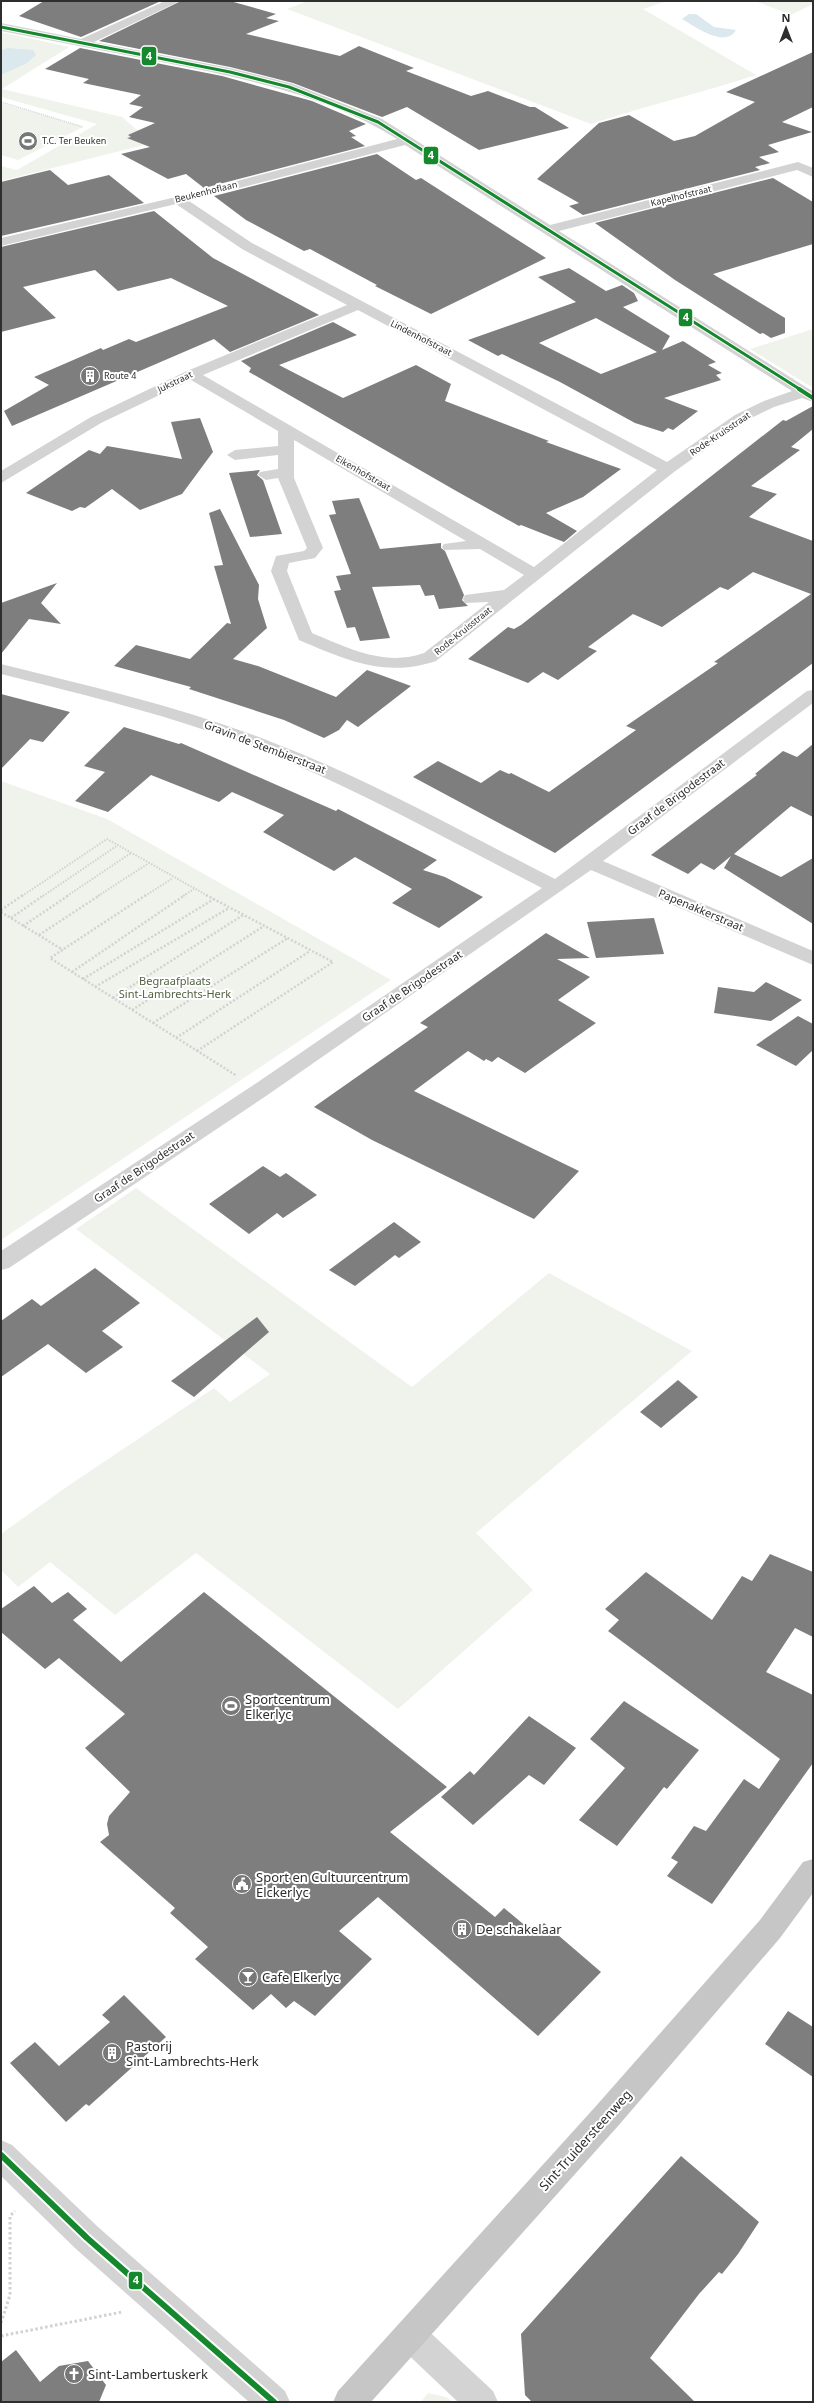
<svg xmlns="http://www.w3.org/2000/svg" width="814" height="2403" font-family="'Noto Sans',sans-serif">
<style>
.green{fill:#f0f3ec}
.water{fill:#dbe8ee}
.building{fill:#7e7e7e;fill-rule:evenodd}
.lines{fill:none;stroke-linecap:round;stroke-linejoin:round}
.path-far3{stroke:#d2d2d2;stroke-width:1.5;stroke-dasharray:1 1;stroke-linecap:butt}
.path-far2{stroke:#d2d2d2;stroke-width:2;stroke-dasharray:1.5 1.5;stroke-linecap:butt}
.path-far1{stroke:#d2d2d2;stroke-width:2.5;stroke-dasharray:2 2;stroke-linecap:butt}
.path{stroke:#d2d2d2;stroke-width:3;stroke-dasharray:2.5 2.5;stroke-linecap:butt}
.minor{fill:#d3d3d3;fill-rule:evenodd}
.major{fill:#c6c6c6;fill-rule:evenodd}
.bus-1-far2-casing{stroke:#fff;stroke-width:5}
.bus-1-far1-casing{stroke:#fff;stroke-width:6}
.bus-1-casing{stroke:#fff;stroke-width:10}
.bus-1-far2{stroke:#15882e;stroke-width:3}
.bus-1-far1{stroke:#15882e;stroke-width:4}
.bus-1{stroke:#15882e;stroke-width:6}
.labels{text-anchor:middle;stroke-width:4;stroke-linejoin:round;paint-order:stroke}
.far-poi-label{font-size:9px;fill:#2e2e2e;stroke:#fff;text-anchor:start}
.far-street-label{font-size:9px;fill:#2e2e2e;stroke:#fff}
.street-label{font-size:11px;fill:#2e2e2e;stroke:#fff}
.park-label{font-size:11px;fill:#536341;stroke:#fff}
.near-poi-label{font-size:13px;fill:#2e2e2e;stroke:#fff;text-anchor:start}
.near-street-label{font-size:13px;fill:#2e2e2e;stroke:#fff}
.line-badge{stroke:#fff;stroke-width:1.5}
.badge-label{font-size:11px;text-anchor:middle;font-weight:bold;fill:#fff}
</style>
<rect width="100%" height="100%" fill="#fff"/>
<g class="green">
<path d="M 308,1 L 667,1 L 643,9 L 756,75 C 701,93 645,106 591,124 L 287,9 Z"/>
<polygon points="755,1 813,1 813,4 791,15"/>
<polygon points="1,32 69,47 2,89 122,117 152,143 1,181 1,166 17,170 97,124 1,97"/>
<polygon points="1,103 83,127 18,160 1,155"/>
<polygon points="813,329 813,388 750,349"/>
<polygon points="1,781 107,819 391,980 1,1240"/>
<polygon points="136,1188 412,1387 549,1273 692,1351 476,1533 533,1590 398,1709 196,1553 115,1615 50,1562 18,1587 1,1570 1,1534 65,1488 214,1388 230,1402 270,1374 76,1229"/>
<polygon points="428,2393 446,2397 453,2402 421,2402"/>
</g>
<g class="water">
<path d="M 689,14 L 696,14 L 714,27 L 736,30 C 725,49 694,26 682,19 Z"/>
<polygon points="8,48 33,50 36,55 27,63 1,75 1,50"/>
</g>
<g class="building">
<polygon points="44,1 161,1 81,37 19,16"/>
<polygon points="181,1 230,1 276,14 266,18 279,21 246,34 340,56 359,46 414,68 406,71 471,96 488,91 530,107 535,107 569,128 479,150 407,107 382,117 293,83 230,67 99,41"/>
<polygon points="80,48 222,76 312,101 366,124 349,131 356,136 351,137 365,146 204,188 186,174 168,179 121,154 150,147 127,138 131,137 128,135 155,123 129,117 143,107 129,104 141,95 83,83 89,79 45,69"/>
<polygon points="813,52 813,107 782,122 812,132 768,145 779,152 759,157 770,163 755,167 760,170 583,215 569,206 579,203 537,179 599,123 629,115 674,141 695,136 755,102 726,92"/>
<polygon points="377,154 416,180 421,178 546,258 431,314 375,286 377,285 310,249 304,251 246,220 214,196"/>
<polygon points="50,170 68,185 109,175 144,203 1,236 1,182"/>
<polygon points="773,178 813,202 813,244 713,274 785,318 785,333 771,338 763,333 760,334 675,280 595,223"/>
<polygon points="154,211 213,258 319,315 230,352 214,339 12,426 4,411 49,385 34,377 101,348 103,350 129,339 136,342 228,306 171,278 118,291 95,270 23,287 56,318 1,332 1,247"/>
<path d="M 569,268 L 606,291 L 622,285 L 634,293 L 638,301 L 623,307 L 670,336 L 662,350 L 683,341 L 716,362 L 708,365 L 722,373 L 716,375 L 721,380 L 664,398 L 698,411 L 673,430 L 668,428 L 663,432 L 635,423 L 560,382 L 502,354 L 498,356 L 468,340 L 576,302 L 538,277 ZM 596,318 L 657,352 L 601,374 L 539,343 Z"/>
<polygon points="333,322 357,335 279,365 343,398 416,365 451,384 445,401 549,441 546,442 621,469 583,497 546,513 577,531 564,542 521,525 519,526 458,492 249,372 251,368 241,361"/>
<polygon points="813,406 813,429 791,447 800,450 751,486 777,494 749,517 813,541 813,663 555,853 413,777 438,761 481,783 500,770 509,774 511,773 549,792 636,730 626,726 718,663 714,662 811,594 753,572 728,590 720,587 662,627 633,614 588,647 597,651 558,680 543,672 528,683 468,659 508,627 514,629 521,625 783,420 786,421"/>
<polygon points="200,418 213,452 182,494 140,510 112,489 85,508 80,507 72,511 26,493 89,450 100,454 107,446 182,459 171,422"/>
<polygon points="260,470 257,475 263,480 282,534 250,537 229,473"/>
<polygon points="359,498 380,549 441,543 441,548 445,551 464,595 462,600 468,606 439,609 434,595 425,596 420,585 372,587 390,638 360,641 355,627 347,628 334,591 341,590 336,576 351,574 329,515 336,514 332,501"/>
<polygon points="220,509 259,585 258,599 267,628 233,659 258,666 336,697 367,670 411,686 358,727 347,720 339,730 324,738 284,720 189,689 191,687 114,666 136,645 190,659 227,623 231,624 214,566 223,565 209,513"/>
<polygon points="57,583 41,603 61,624 29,619 1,654 1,603"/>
<polygon points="1,694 70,712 43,742 30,739 1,769"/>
<polygon points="124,727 179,744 181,743 336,811 338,809 437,860 423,870 445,877 483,897 439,928 392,903 412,889 355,857 334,871 263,832 284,815 232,792 219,802 151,775 108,812 75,801 105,772 84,766"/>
<polygon points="813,744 813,817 791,806 734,854 781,877 813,858 813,924 724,868 731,856 714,870 701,863 688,874 651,855 757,775 755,774 783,751 797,757"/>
<polygon points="654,918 664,954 596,958 587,922"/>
<polygon points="546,933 590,958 557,959 590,977 558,1000 596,1023 525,1073 498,1057 492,1062 486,1059 484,1061 468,1051 414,1091 579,1171 534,1219 372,1140 314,1107 428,1027 420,1023"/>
<polygon points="766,982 802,1000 771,1021 714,1013 718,987 754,992"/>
<polygon points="798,1016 813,1024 813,1050 796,1066 756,1045"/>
<polygon points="263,1166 280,1177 286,1173 317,1195 283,1218 277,1213 249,1234 209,1204"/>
<polygon points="394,1222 421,1242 399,1258 395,1255 355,1286 329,1270"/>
<polygon points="95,1268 140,1303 102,1331 123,1347 86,1373 48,1344 1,1377 1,1321 32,1299 41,1306"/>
<polygon points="257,1317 269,1332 194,1397 171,1381"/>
<polygon points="678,1380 698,1397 661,1428 640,1412"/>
<polygon points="770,1554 813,1572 813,1637 795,1628 766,1672 813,1695 813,1763 712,1904 667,1876 678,1862 671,1858 694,1826 706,1831 744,1779 759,1789 780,1759 608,1631 619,1620 605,1609 646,1572 712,1620 742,1576 752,1581"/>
<polygon points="34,1586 52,1603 68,1592 87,1609 73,1620 121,1662 204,1592 447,1787 390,1832 495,1917 504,1908 534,1933 544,1923 601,1972 538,2036 378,1897 339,1931 372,1959 315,2016 294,2001 286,2008 271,1994 253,2010 195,1959 208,1947 170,1913 175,1908 100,1842 109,1835 107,1824 109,1816 130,1792 85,1748 125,1714 59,1658 45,1669 1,1632 1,1609"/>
<polygon points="624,1701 699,1750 667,1789 664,1787 617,1846 579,1820 625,1768 590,1739"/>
<polygon points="529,1716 576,1748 544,1785 529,1775 473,1825 441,1797 470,1771 474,1775"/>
<polygon points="124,1995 166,2037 89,2106 86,2104 66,2122 10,2063 35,2042 59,2066 110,2022 102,2015"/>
<polygon points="788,2011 813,2027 813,2077 765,2044"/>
<polygon points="681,2156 759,2222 738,2254 722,2274 719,2272 699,2294 650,2358 695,2402 532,2402 525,2395 521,2334"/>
<polygon points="16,2350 40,2382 59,2366 88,2361 106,2385 99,2402 1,2402 1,2362"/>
</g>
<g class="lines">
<polyline class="path-far3" points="1,102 83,127"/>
<g class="path-far2">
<polyline points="22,896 107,839 208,896"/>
<polyline points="43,896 118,845"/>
<polyline points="67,896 131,853"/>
<polyline points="98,896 149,863"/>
<polyline points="145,896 173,878"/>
<polyline points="183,896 194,889"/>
</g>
<g class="path-far1">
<polyline points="146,895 50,958 237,1076"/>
<polyline points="1,910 23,895"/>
<polyline points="1,912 63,950"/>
<polyline points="11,918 44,895"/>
<polyline points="23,926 69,895"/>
<polyline points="39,935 100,895"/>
<polyline points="72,972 185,895"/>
<polyline points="83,979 214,899"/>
<polyline points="95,987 229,908"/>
<polyline points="113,998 243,915"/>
<polyline points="132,1010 264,926"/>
<polyline points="153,1023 288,938"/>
<polyline points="176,1038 310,951"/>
<polyline points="197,1051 333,962 206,895"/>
</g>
<g class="path">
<polyline points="1,2323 10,2295 10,2216 15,2211"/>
<polyline points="1,2336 122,2312"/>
</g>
<g class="minor">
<path d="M 165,1 L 180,1 L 94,42 L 230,68 L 293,84 L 382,119 L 550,225 L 798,162 L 813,168 L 813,177 L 797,170 L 559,231 L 809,389 L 813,391 L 813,402 L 802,398 L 774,407 L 745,421 L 674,472 L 436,661 C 385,678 346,660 299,640 L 271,571 L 276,556 L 304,551 L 307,548 L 278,478 L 266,480 L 258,475 L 260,472 L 278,469 L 278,455 L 235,460 L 227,455 L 235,450 L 278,446 L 278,431 L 191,380 L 101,423 L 1,483 L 1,471 L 91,417 L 187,371 L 347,305 L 242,249 L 176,204 L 1,246 L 1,238 L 176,197 L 397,139 C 327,95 242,78 162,62 C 108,52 55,41 1,31 L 1,23 L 81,39 ZM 405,145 L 792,391 L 764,401 L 735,415 L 667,462 L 252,243 L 189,201 ZM 358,310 L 657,470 L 534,567 L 203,375 ZM 294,440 L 466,541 L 444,544 L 442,547 L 444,550 L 480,549 L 524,575 L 504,590 L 465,595 L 463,599 L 465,603 L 489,602 L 424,653 C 385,667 348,648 312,633 L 287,571 L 289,563 L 315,558 L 323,548 L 294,478 Z"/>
<path d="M 1,664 C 93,687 186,708 274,743 C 371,780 462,832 555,879 L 807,691 L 813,690 L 813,703 L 603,861 L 813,951 L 813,965 L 591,870 L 266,1096 L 9,1268 L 1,1270 L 1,1251 L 252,1086 L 542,888 C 450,841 358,789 262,751 C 178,717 89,696 1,674 Z"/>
<polygon points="1,2140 12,2145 98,2227 285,2391 290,2402 249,2402 76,2249 1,2176"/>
<polygon points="410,2319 421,2324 493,2391 498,2402 458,2402 399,2346 394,2335 399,2324"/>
</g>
<polygon class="major" points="813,1859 813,1893 780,1938 618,2126 371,2402 333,2402 338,2391 596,2106 760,1920 803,1862"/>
<g class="bus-1-far2-casing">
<polyline id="bus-1-far2" points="1,27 230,72 289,87 378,122 801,390"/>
</g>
<g class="bus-1-far1-casing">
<polyline id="bus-1-far1" points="799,389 813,398"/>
</g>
<g class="bus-1-casing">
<polyline id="bus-1" points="1,2155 87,2238 274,2402"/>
</g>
<use href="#bus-1-far2" class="bus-1-far2"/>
<use href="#bus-1-far1" class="bus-1-far1"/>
<use href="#bus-1" class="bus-1"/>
</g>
<defs>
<g id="stadium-disc" transform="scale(1)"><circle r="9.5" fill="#777" stroke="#fff"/><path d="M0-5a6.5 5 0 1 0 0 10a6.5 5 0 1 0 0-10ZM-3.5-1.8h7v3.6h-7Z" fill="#fff"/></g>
<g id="building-disc" transform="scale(1)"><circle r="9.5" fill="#777" stroke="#fff"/><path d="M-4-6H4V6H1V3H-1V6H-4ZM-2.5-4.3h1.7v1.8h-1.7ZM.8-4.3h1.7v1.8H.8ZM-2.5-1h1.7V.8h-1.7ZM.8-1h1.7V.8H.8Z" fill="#fff"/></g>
<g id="civic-disc" transform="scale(1)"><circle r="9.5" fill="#777" stroke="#fff"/><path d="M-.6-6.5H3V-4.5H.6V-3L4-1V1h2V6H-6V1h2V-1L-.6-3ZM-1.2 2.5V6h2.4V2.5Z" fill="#fff"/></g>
<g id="bar-disc" transform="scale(1)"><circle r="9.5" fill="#777" stroke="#fff"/><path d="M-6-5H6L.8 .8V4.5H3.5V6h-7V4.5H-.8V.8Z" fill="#fff"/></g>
<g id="church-disc" transform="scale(1)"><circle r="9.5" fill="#777" stroke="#fff"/><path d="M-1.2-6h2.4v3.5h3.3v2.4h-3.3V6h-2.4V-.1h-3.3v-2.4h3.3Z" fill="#fff"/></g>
</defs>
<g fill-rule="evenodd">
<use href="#stadium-disc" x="28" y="141"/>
<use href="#building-disc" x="90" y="376"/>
<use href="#stadium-disc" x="231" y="1706"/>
<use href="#civic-disc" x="242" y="1884"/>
<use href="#building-disc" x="462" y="1929"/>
<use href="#bar-disc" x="248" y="1977"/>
<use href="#building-disc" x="112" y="2053"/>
<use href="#church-disc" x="74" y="2374"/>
</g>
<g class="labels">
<g class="far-poi-label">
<text x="42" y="144">T.C. Ter Beuken</text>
<text x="104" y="379">Route 4</text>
</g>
<g class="far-street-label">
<text transform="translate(206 192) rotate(-14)" y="3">Beukenhoflaan</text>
<text transform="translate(681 196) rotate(-14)" y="3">Kapelhofstraat</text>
<text transform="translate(421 338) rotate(27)" y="3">Lindenhofstraat</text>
<text transform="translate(175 382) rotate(-26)" y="3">Jukstraat</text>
<text transform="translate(720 434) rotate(-34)" y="3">Rode-Kruisstraat</text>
<text transform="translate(363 473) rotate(30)" y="3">Eikenhofstraat</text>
<text transform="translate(463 631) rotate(-39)" y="3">Rode-Kruisstraat</text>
</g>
<g class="street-label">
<text transform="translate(265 747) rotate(21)" y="4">Gravin de Stembierstraat</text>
<text transform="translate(676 797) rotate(-37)" y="4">Graaf de Brigodestraat</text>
<text transform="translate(701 910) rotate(23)" y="4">Papenakkerstraat</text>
<text transform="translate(412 986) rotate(-34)" y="4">Graaf de Brigodestraat</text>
<text transform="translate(144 1167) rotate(-34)" y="4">Graaf de Brigodestraat</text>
</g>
<g class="park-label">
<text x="175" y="985">Begraafplaats<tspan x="175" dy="13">Sint-Lambrechts-Herk</tspan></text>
</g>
<g class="near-poi-label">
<text x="245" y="1704">Sportcentrum<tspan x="245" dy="15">Elkerlyc</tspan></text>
<text x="256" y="1882">Sport en Cultuurcentrum<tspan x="256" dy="15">Elckerlyc</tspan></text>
<text x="476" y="1934">De schakelaar</text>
<text x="262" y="1982">Cafe Elkerlyc</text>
<text x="126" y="2051">Pastorij<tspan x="126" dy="15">Sint-Lambrechts-Herk</tspan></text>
<text x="88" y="2379">Sint-Lambertuskerk</text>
</g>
<g class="near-street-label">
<text transform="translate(585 2140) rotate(-48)" y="5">Sint-Truidersteenweg</text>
</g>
</g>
<g class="line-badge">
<rect x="141" y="46" width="16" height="20" rx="4" fill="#15882e"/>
<rect x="423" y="146" width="16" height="19" rx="4" fill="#15882e"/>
<rect x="678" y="308" width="15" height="19" rx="4" fill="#15882e"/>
<rect x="128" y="2271" width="15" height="19" rx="4" fill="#15882e"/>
</g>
<g class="badge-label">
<text x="149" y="60">4</text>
<text x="431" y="159">4</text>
<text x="686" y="321">4</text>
<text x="136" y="2284">4</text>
</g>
<rect width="814" height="2403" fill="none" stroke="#2e2e2e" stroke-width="4"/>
<g transform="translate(786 28)" stroke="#ffffff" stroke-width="3" paint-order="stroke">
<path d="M0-3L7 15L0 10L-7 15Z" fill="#2e2e2e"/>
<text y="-6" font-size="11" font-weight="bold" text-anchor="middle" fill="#2e2e2e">N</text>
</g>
</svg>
